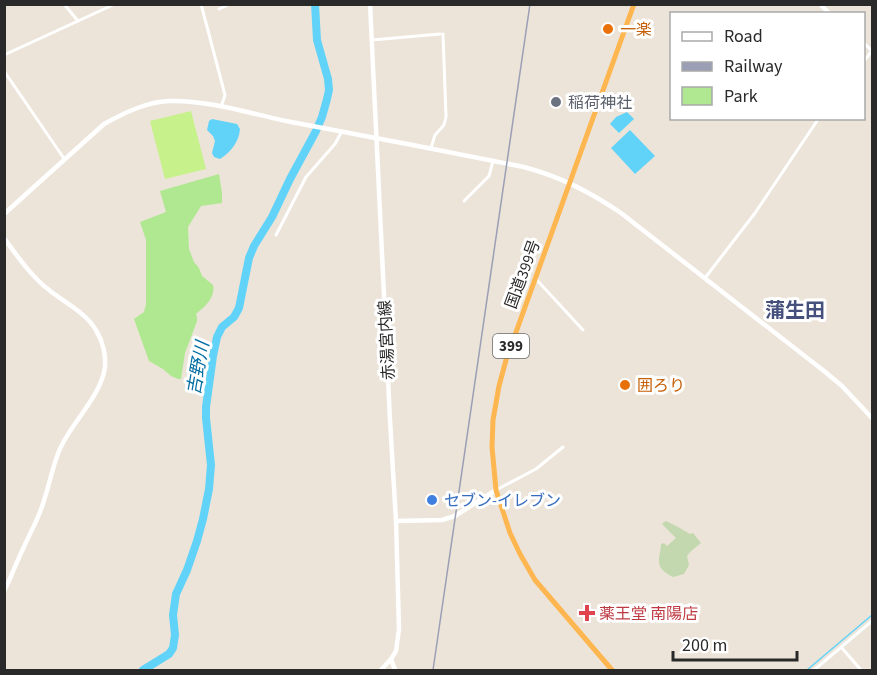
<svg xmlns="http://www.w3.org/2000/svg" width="877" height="675" font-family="'Source Sans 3','Noto Sans JP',sans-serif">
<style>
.green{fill:#afe890}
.cemetery{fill:#c3d8ae}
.pitch{fill:#c7f18a}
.water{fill:#62d3f8}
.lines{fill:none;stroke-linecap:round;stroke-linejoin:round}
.stream{stroke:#62d3f8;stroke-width:1.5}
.river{stroke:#62d3f8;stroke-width:8}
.minor{stroke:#fff;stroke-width:3}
.tertiary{stroke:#fff;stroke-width:4.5}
.secondary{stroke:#fff;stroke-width:4.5}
.trunk{stroke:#feb650;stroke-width:5}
.rail{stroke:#9b9fb5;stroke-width:1.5}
.food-dot{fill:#e8710a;stroke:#fff;stroke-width:2}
.worship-dot{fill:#6b7280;stroke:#fff;stroke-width:2}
.shop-dot{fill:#3f7fe0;stroke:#fff;stroke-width:2}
.health-dot{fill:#e0444e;stroke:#fff;stroke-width:2}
.labels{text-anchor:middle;stroke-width:6;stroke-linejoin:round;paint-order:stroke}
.shield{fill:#fff;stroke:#696969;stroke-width:1.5}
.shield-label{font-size:15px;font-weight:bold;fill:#292929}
.food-label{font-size:16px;fill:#c56008;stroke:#fff;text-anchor:start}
.worship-label{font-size:16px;fill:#5b616d;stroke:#fff;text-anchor:start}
.street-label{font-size:16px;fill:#292929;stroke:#fff}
.shop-label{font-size:16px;fill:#366cbe;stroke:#fff;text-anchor:start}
.health-label{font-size:16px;fill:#be3a42;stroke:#fff;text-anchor:start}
.water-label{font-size:18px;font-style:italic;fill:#026ea3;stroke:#fff}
.quarter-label{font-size:20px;font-weight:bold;fill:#45507d;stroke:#fff}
</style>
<rect width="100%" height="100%" fill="#ece4d9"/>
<path class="green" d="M 219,174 L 222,193 L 222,203 L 201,206 L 188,227 L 189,249 L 194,262 L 199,268 L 202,276 L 213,285 C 216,298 204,307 196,314 L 197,317 L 197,321 L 185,353 L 181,379 L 178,379 L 171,376 L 163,369 L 149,361 L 134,319 L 144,312 L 146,304 L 146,240 L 140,222 L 166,212 L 160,191 Z"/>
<path class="cemetery" d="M 666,521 L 678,527 L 690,534 L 693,533 L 701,543 L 690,552 L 687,556 L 689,565 L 684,574 L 673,577 C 653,567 660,560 661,544 L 664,543 L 667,546 L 676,538 L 662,524 Z"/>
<polygon class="pitch" points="191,111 206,169 165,179 150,121"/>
<g class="water">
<polygon points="627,112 634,119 619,133 610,124 616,117"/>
<path d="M 212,119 L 237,124 L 240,129 C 239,142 231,152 220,159 L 214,157 L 212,153 L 215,141 L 213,136 L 207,130 L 209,121 Z"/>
<polygon points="630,130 655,156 635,174 611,148"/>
</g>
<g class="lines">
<polyline class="stream" points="807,670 872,615"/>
<polyline class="river" points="143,670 169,654 173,648 175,635 173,615 176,594 187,570 197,541 203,519 209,489 211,465 206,418 206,407 213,356 217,337 222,327 234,317 239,308 249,258 254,246 272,217 290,179 316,131 322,117 327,99 329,90 328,79 317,40 315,4"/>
<g class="minor">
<polyline points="64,4 78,21"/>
<polyline points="201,4 225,95 221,107"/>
<polyline points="219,9 230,4"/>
<polyline points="372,40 440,34"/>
<polyline points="864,43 872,51"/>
<polyline points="4,55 115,4"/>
<polyline points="864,61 872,51"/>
<polyline points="4,71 65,160"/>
<polyline points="431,148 435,135 444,125 446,117 443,34"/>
<polyline points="464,201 489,176 493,161"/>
<polyline points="276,235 306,177 335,144 342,131"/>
<polyline points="535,278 583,330"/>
<polyline points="705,278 755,213 819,118"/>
<polyline points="496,490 536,469 563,447"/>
<polyline points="841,647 861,670"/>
<polyline points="814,670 872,621"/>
</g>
<g class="tertiary">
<polyline points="820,4 830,14"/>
<path d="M 4,214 L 104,124 C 124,113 146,102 169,101 C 208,100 248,113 286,121 C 365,136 445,151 524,167 C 561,177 590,192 621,213 L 824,371 L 842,386 L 872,418"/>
<path d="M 4,238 C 18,257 31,276 49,290 C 65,303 87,313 97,332 C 103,342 106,356 105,367 C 101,397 70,424 59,451 C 51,471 48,492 40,512 C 35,525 28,537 23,549 C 16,563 11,578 4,591"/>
<polyline points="396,521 442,520 455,516 496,490"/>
<polyline points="391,659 395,670"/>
</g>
<polyline class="secondary" points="370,4 390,420 396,521 399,629 396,651 391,659 381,670"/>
<polyline class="trunk" points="612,670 535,580 520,554 510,533 496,490 492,447 493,420 499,386 506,360 634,4"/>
<polyline class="rail" points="433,670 530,4"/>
</g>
<g class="food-dot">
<circle cx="608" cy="29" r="6"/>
<circle cx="625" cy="385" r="6"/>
</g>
<circle class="worship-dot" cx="556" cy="102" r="6"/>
<circle class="shop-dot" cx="432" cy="500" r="6"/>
<path class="health-dot" d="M584 604h6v6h6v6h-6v6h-6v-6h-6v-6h6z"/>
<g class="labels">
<rect class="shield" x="493" y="334" width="36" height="24" rx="4.5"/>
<g class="shield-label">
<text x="511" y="351">399</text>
</g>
<g class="food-label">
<text x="620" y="35">一楽</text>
<text x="637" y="391">囲ろり</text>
</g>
<g class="worship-label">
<text x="568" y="108">稲荷神社</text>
</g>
<g class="street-label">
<text transform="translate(522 274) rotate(-70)" y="6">国道399号</text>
<text transform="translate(386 340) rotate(-93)" y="6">赤湯宮内線</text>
</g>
<g class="shop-label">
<text x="444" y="506">セブン-イレブン</text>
</g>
<g class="health-label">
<text x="599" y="619">薬王堂 南陽店</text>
</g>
<g class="water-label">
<text transform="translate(198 368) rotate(-80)" y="6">吉野川</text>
</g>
<g class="quarter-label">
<text x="795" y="317">蒲生田</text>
</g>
</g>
<rect width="877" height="675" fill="none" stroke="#292929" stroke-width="12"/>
<rect x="670" y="12" width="195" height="108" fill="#ffffff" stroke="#a9a9a9" stroke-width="1.5"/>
<rect x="682" y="32" width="30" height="9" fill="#ffffff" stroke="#a9a9a9" stroke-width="1.5"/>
<text x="724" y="42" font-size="18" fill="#292929">Road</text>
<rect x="682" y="62" width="30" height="9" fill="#9b9fb5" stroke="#a9a9a9" stroke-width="1.5"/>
<text x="724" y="72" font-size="18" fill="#292929">Railway</text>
<rect x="682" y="87" width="30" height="18" fill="#afe890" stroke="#a9a9a9" stroke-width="1.5"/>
<text x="724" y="102" font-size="18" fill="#292929">Park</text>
<path d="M673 651v9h124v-9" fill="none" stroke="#292929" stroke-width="3"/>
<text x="682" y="651" font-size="18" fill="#292929" stroke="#ffffff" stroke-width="4.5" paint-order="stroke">200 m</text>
</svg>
